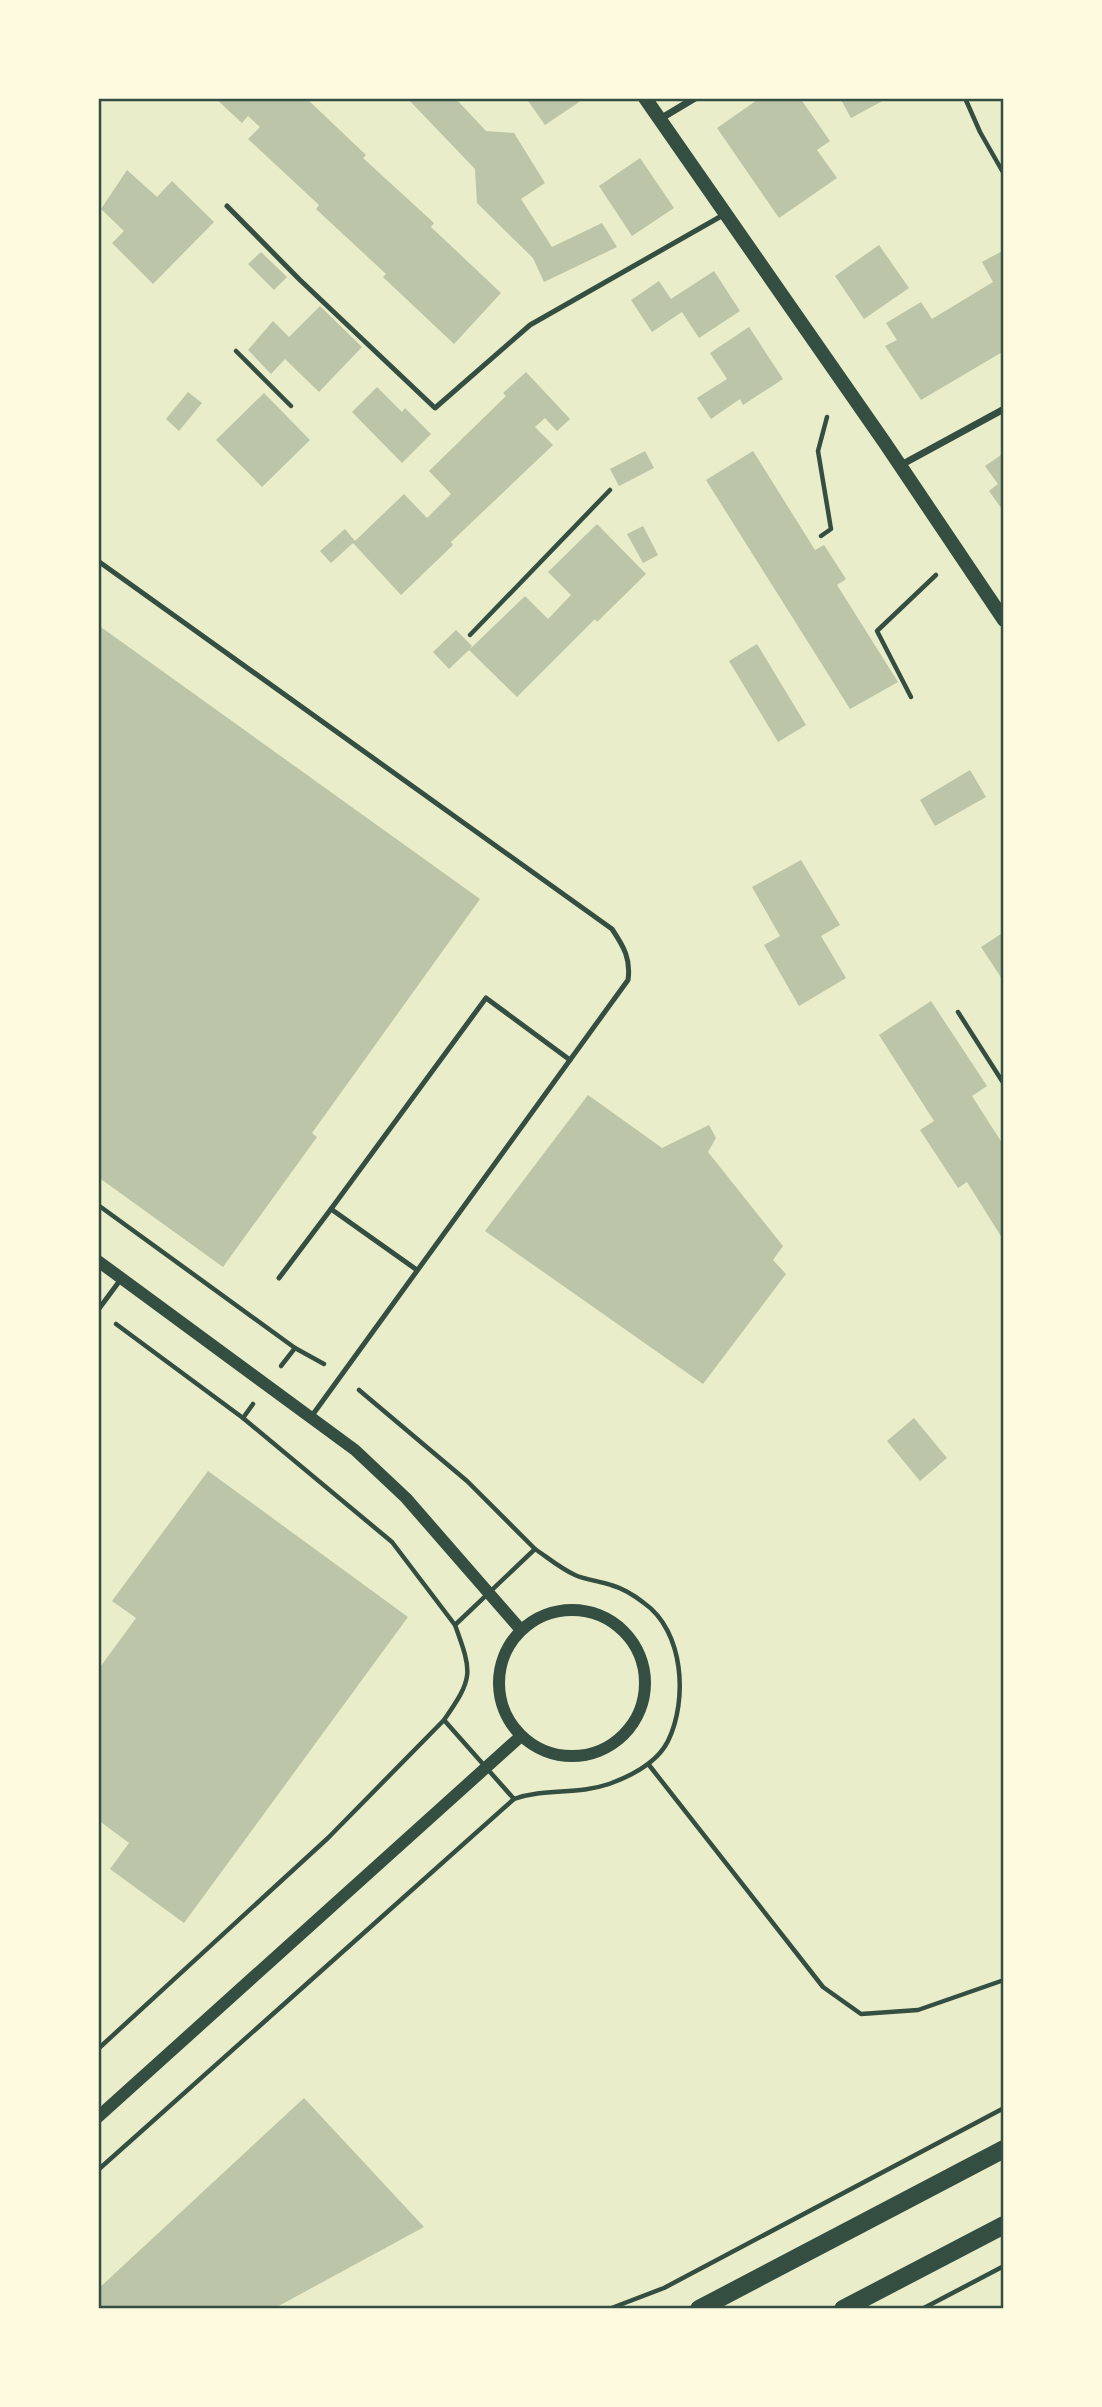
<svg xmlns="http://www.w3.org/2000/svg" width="1102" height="2407" font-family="Rubik,sans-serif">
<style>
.building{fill:#bcc5a7}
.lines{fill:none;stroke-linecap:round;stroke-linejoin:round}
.path{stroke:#344e41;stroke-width:4.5}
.service{stroke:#344e41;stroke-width:5}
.minor{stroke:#344e41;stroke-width:7}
.tertiary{stroke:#344e41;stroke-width:12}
.secondary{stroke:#344e41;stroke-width:14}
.primary{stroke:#344e41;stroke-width:18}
.neatline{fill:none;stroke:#344e41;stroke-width:2.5}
</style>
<rect width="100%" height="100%" fill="#e9edc9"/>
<g class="building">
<polygon points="215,98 306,98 366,155 363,158 434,223 431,227 501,293 454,344 383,277 386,274 316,209 319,205 248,139 260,127 248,116 242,123"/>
<polygon points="407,98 455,98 486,131 514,133 545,183 521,199 552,247 602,223 617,247 544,282 533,258 477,203 475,169"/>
<polygon points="526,98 585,98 545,125"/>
<polygon points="760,98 800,98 830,141 817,150 837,178 779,218 717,128"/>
<polygon points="840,98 888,98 851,118"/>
<polygon points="640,158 674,208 632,236 599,186"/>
<polygon points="127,170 157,197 172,181 214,222 153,284 112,243 124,231 101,209"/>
<polygon points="879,245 909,288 864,319 835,276"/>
<polygon points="1004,250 1004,351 921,400 885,346 897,340 886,323 921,302 932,319 993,282 982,262"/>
<polygon points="261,252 287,277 274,290 248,264"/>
<polygon points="714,271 740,311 699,338 682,312 652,332 631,300 659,281 671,299"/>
<polygon points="320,306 362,347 319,392 285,359 271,374 248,350 273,321 289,337"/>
<polygon points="749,327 783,379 743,405 740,399 711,419 697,398 727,379 710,353"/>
<polygon points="526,372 570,419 557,431 545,418 535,427 553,445 451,542 453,545 401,595 353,543 331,563 320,551 345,529 355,541 404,494 427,518 451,494 429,471 506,396 503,393"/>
<polygon points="377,387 402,412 405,408 431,434 402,463 352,412"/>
<polygon points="188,392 202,403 179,431 166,419"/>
<polygon points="264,393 310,440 262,487 216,440"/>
<polygon points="645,451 654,468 619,486 610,469"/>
<polygon points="753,451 815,550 824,545 846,579 837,585 898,682 850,709 706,480"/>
<polygon points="1004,453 1004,512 989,491 998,484 985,466"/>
<polygon points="597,524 646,574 597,622 595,619 517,697 469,650 449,669 433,652 456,630 472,646 469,650 525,596 548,619 571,595 548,572"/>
<polygon points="643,526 658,555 643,563 627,534"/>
<polygon points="98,625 480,899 312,1133 317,1137 223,1267 98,1177"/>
<polygon points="757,644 806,725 778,742 729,661"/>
<polygon points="970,770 986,797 935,826 920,800"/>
<polygon points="801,860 840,925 821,936 846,978 799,1006 764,945 780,936 752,887"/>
<polygon points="1004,932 1004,982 981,947"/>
<polygon points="931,1001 987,1086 972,1096 1004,1146 1004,1241 967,1182 958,1188 920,1130 934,1121 879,1035"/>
<polygon points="588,1095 662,1148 709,1125 716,1138 708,1152 783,1246 773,1260 786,1274 703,1384 485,1231"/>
<polygon points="914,1418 947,1458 920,1481 887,1441"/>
<polygon points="208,1471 408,1617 184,1923 110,1869 129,1843 98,1820 98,1670 136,1618 112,1601"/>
<polygon points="304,2098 424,2227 273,2309 98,2309 98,2289"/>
</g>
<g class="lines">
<g class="path">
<polyline points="965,98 980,132 1004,174"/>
<polyline points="236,351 291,406"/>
<polyline points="821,536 831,529 818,451 827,417"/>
<polyline points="470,635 610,490"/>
<polyline points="911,697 877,631 936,575"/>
<polyline points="958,1012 1004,1084"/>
<polyline points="98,1205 295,1348 324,1364"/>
<polyline points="116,1324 243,1418 392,1542 455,1625"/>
<polyline points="281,1366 295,1348"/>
<polyline points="359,1390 467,1481 535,1549"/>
<polyline points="243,1418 253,1404"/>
<path d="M 535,1549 C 547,1557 561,1569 575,1575 C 586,1580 600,1581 611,1585 C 622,1588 635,1596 644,1603 C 684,1631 688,1700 668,1741 C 657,1763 631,1776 609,1784 C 577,1795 545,1788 514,1799 L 444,1720 C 473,1678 473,1674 455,1625 Z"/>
<polyline points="649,1765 823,1987 861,2014 918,2010 1004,1980"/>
<polyline points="98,2049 328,1838 444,1720"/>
<polyline points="98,2170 514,1799"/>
<polyline points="609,2309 664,2288 1004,2108"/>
<polyline points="922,2309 1004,2266"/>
</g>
<g class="service">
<polyline points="227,206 300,280 435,408 530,325 725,214"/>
<path d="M 98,561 L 612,929 C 624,947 631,959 628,980 L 311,1417"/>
<polyline points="417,1270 331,1209 486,998 570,1060"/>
<polyline points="279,1278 331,1209"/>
<polyline points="98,1310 121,1279"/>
</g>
<g class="minor">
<polyline points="660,119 695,98"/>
<polyline points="901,465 1004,409"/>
</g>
<g class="tertiary">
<polyline points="98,1261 355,1450 406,1498 521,1630"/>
<circle cx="572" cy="1683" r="73"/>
<polyline points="98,2117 521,1736"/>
</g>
<polyline class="secondary" points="645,98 885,443 1004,620"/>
<g class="primary">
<polyline points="699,2309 1004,2149"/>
<polyline points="843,2309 1004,2225"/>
</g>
</g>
<rect width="1102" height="2407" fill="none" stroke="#fefae0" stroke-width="200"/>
<rect x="100" y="100" width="902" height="2207" class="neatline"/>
</svg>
